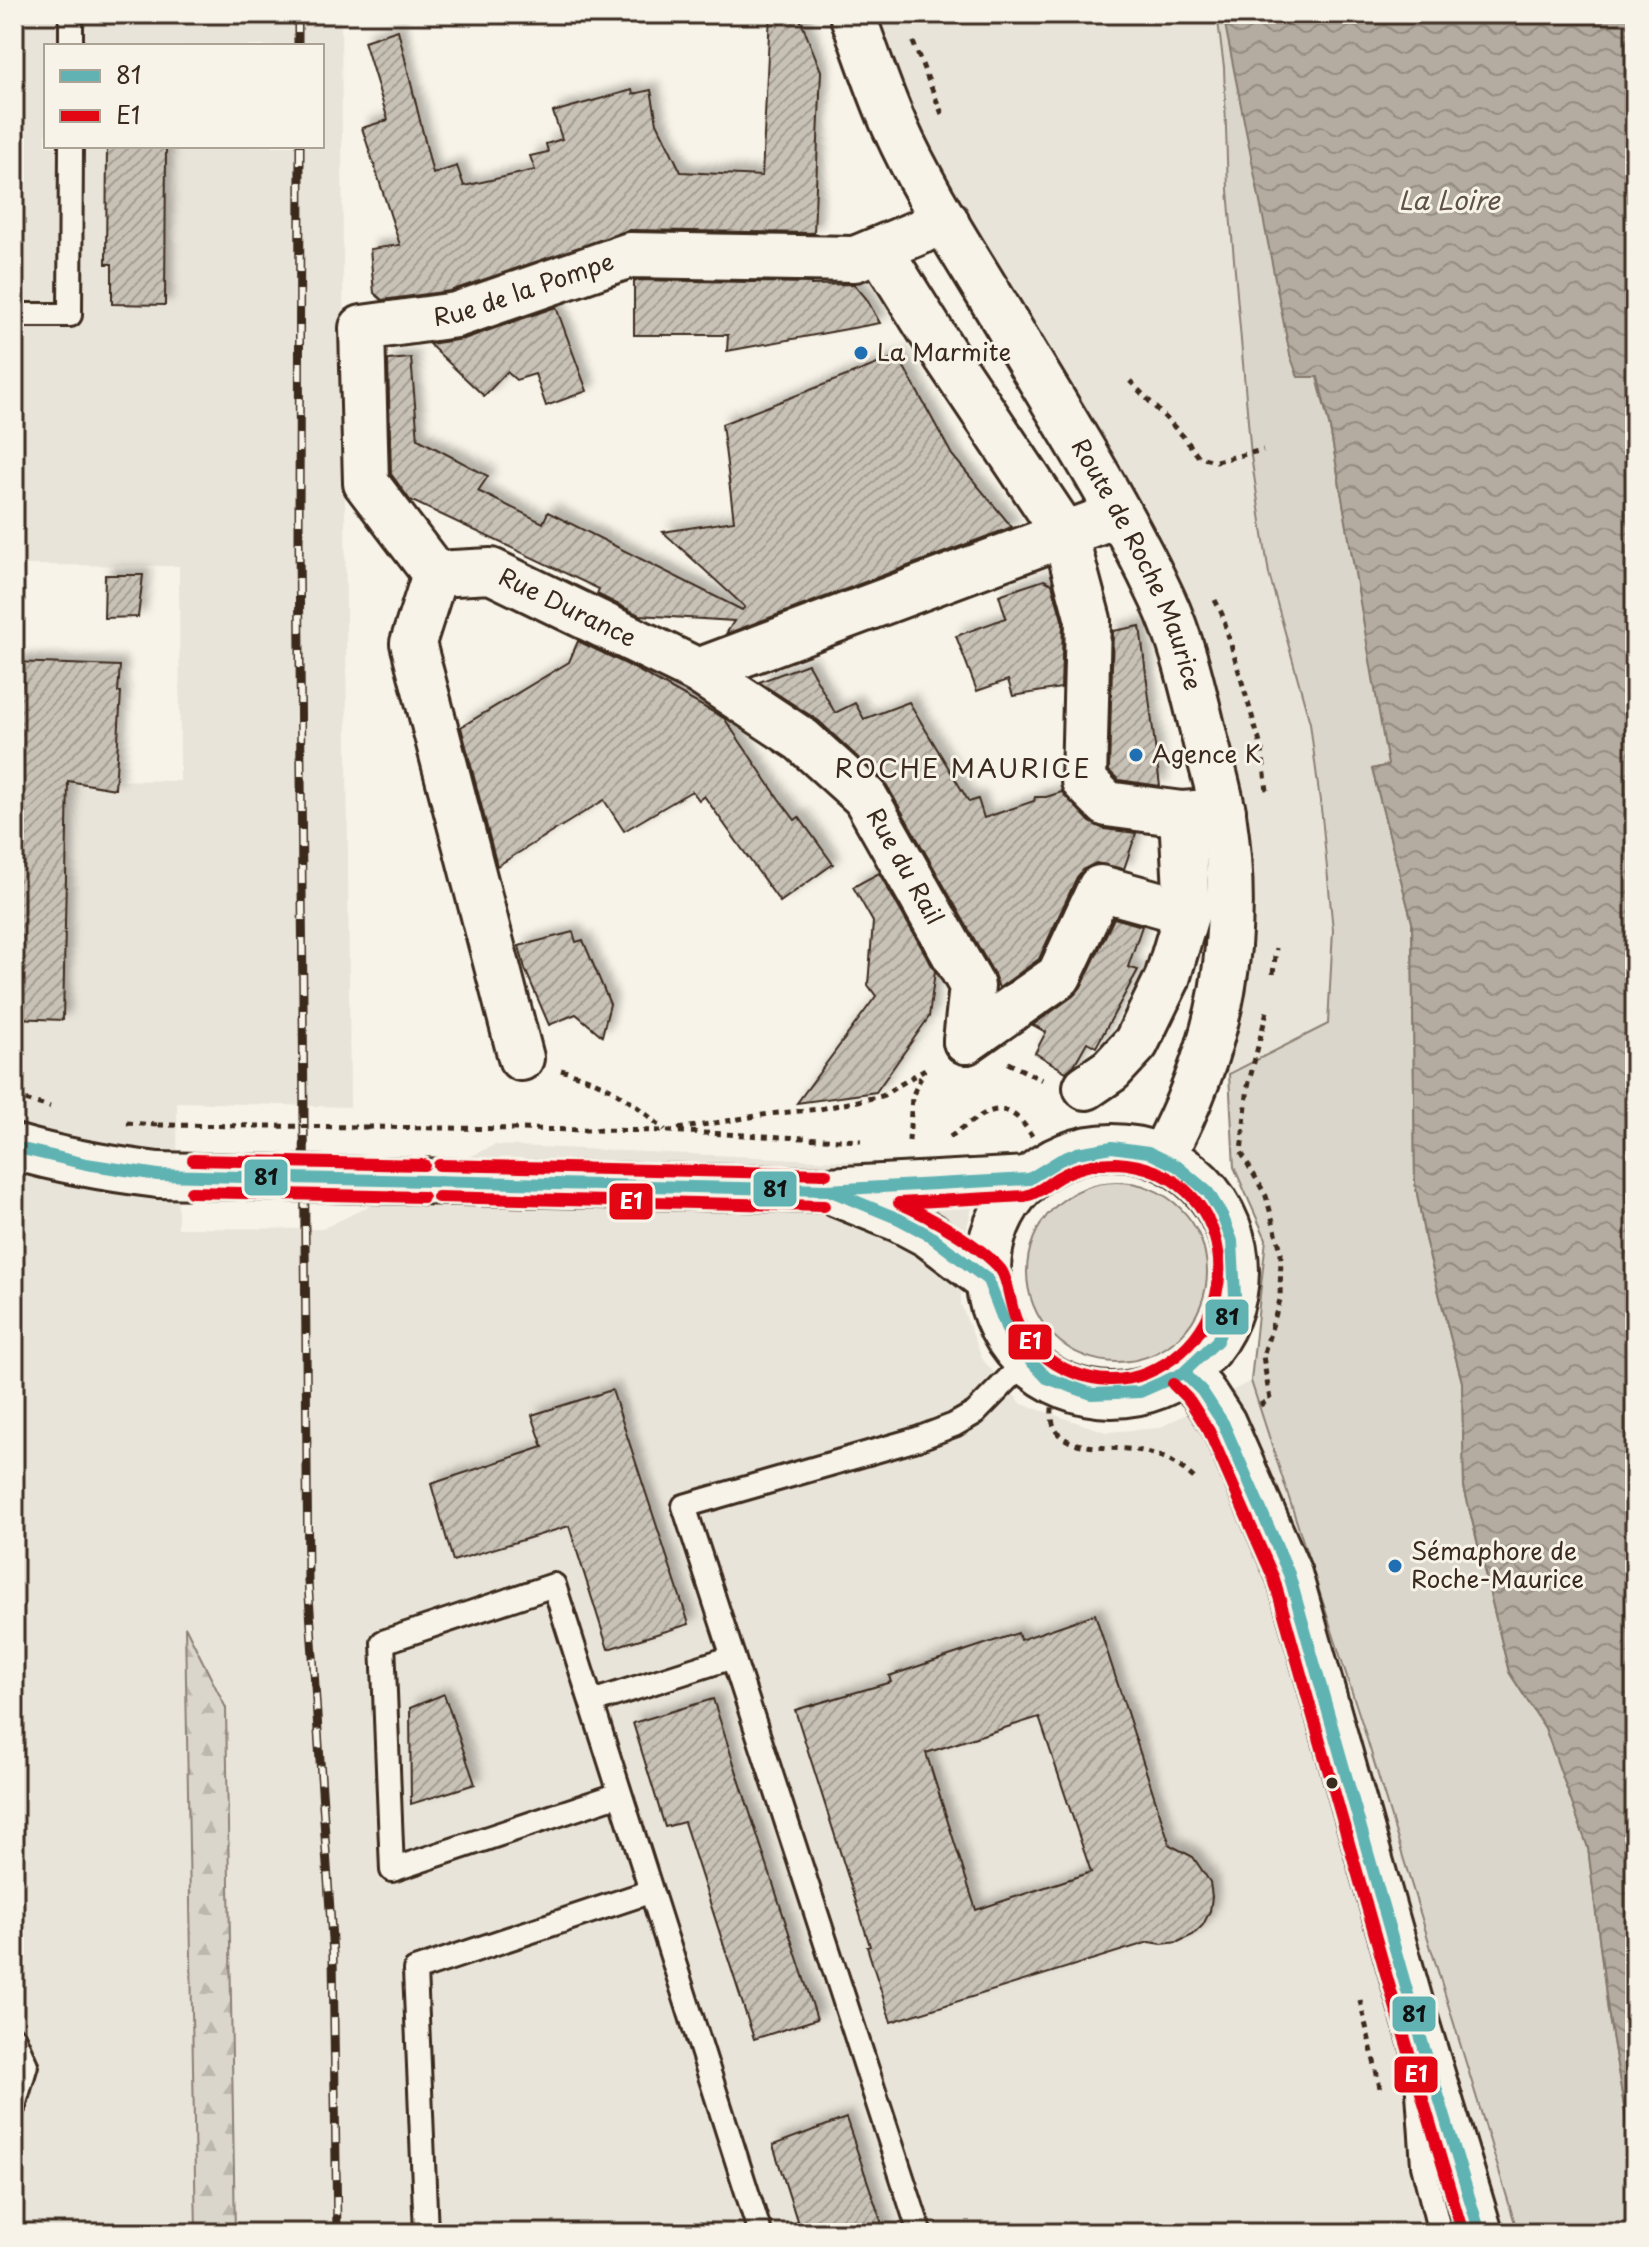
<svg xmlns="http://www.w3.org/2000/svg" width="1649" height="2247" font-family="'Playpen Sans',sans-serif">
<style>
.built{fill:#e9e4d9;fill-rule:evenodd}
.grass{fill:#dbd6cb;stroke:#8b8074;stroke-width:2}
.forest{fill:url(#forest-firs);stroke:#8b8074;stroke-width:2}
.water{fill:url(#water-waves);stroke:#84786c;stroke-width:2}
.building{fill:url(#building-hatch);stroke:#3b2a1e;stroke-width:2;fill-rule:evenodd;filter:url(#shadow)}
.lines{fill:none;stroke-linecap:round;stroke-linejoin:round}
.lane-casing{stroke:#3b2a1e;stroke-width:28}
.street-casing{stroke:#3b2a1e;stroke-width:50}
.secondary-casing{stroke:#3b2a1e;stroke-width:50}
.path{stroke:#3b2a1e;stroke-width:5;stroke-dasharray:6 6;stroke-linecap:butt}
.lane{stroke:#f7f3e8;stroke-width:22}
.street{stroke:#f7f3e8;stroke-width:44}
.secondary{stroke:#f7f3e8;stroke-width:44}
.rail-casing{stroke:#3b2a1e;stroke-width:9}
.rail{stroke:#f7f3e8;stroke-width:6;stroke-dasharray:18;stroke-linecap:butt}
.secondary-bridge-casing{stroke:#3b2a1e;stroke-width:50;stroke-linecap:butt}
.path-bridge{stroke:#3b2a1e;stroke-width:5;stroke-dasharray:6 6;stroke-linecap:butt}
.secondary-bridge{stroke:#f7f3e8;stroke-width:44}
.bus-1-casing{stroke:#f7f3e8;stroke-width:18}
.bus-2-casing{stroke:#f7f3e8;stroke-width:18}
.bus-1{stroke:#61b3b3;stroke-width:12}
.bus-2{stroke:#e30613;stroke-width:12}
.poi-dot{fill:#1f6fb2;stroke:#f7f3e8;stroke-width:3}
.bus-dot{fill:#3b2a1e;stroke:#f7f3e8;stroke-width:3}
.labels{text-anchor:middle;stroke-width:6;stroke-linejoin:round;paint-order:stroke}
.street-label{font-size:24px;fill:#3b2a1e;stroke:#f7f3e8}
.poi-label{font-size:24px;fill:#3b2a1e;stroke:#f7f3e8;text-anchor:start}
.water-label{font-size:26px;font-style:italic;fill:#5f5145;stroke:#f7f3e8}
.neighbourhood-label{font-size:26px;letter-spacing:2px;fill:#3b2a1e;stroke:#f7f3e8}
.line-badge{stroke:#f7f3e8;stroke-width:3}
.badge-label{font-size:22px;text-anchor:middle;font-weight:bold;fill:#fff}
.pale-badge-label{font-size:22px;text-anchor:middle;font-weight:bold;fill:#111}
</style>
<defs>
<pattern id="forest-firs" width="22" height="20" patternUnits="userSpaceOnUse" patternTransform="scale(2)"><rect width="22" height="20" fill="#dbd6cb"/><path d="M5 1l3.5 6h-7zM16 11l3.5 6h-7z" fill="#bdb8ae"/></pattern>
<pattern id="water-waves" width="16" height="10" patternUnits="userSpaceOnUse" patternTransform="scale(2)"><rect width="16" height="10" fill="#b4aca0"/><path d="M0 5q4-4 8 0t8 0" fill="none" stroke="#948c82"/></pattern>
<pattern id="building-hatch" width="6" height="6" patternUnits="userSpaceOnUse" patternTransform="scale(2)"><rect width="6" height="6" fill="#c8c1b6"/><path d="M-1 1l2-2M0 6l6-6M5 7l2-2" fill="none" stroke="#a49d93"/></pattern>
<filter id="shadow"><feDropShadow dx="7" dy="-7" stdDeviation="4" flood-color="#0004"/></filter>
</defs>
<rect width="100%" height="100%" fill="#f7f3e8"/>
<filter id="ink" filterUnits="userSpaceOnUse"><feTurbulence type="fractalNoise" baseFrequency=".0125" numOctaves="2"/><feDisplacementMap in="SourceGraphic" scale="16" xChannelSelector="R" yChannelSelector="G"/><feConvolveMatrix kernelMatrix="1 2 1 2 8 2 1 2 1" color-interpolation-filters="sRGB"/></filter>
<g filter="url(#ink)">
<g class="built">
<path d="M 14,14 L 341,14 L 350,1107 L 177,1102 L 178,1228 L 322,1229 L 494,1145 L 994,1168 L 975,1197 L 960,1252 L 961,1305 L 983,1360 L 1022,1404 L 1106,1432 L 1159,1428 L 1251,1381 L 1363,1726 L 1518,2233 L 235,2233 L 226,1708 L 186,1629 L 196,2233 L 14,2233 L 14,779 L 180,781 L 179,566 L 14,565 ZM 46,46 L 322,46 L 322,146 L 46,146 Z"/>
<polygon points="854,14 1217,14 1224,67 1228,190 1251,456 1269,574 1310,723 1333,930 1329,1024 1200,1088 1242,853 1178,625"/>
</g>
<g class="grass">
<polygon points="1217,14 1223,14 1330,428 1389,765 1372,769 1412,922 1415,1182 1425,1239 1462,1382 1464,1487 1509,1672 1545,1728 1588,1847 1608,2011 1628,2130 1635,2148 1635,2233 1518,2233 1363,1726 1251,1381 1266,1239 1234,1167 1229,1074 1328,1024 1333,930 1322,817 1310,723 1269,574 1251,456 1228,190 1224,67"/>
<circle cx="1117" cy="1272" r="90"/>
</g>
<polygon class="forest" points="185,1626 226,1708 235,2233 196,2233"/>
<polygon class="water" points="1223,14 1635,14 1635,2148 1628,2130 1608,2011 1588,1848 1545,1728 1509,1672 1464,1487 1462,1382 1425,1239 1415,1182 1412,922 1372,769 1388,765 1330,428 1318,377 1298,377 1290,355"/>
<g class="building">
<polygon points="770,14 798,14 821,71 814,233 630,230 450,291 382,300 374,293 370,249 400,245 362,128 388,120 364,41 398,30 433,174 457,166 464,186 535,170 530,156 548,152 546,144 562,139 553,112 632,90 633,94 651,90 657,123 681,172 762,176"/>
<polygon points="107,146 166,146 165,305 112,304 112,264 106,264"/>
<polygon points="634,280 811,283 811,285 854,284 866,298 880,323 727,351 728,335 634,335"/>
<polygon points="556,307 587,391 546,406 535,374 516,380 507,372 484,396 429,344 464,339"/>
<polygon points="898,356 952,455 1012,527 726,634 734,621 639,615 597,594 599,589 410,500 391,474 388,360 411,358 418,439 488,476 478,491 543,523 548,512 742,610 745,607 663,532 734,521 722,424"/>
<polygon points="105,575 143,575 138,617 104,618"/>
<polygon points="1044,580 1052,584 1063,623 1061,688 1013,696 1008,680 977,691 956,636 1006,618 999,595"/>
<polygon points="1140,626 1160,786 1119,780 1109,771 1113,631"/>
<polygon points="578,641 630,666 724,718 779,799 795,820 799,817 833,864 780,902 704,796 699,800 692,791 624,831 604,800 497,866 461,727 569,662"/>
<polygon points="14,662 120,666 118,692 121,692 115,789 68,781 63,1020 14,1018"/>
<polygon points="808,664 835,713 855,703 864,719 909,702 969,802 978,799 984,818 1034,801 1035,797 1046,797 1062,792 1090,822 1104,829 1136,833 1124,869 1096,863 1084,869 1077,877 1039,959 999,988 994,974 886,784 819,721 759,682"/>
<polygon points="879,873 935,971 929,1017 876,1092 797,1103 876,996 868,985 873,922 853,887"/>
<polygon points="1114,918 1142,926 1128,967 1138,970 1096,1047 1087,1042 1074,1065 1066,1072 1035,1053 1046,1032 1033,1025 1073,996 1081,987"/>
<polygon points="573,932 576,942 583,940 610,1004 602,1036 576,1014 549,1025 525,969 519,946"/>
<polygon points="612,1390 689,1624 608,1649 569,1526 453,1561 431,1484 543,1447 532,1415"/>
<path d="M 1095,1614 L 1170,1845 L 1193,1857 L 1210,1882 L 1212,1897 L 1210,1911 L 1203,1925 L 1193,1935 L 1178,1942 L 1162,1944 L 1149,1942 L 891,2022 L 867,1947 L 870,1946 L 795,1710 L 891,1682 L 889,1676 L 1018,1633 L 1020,1640 ZM 1039,1717 L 1091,1872 L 976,1910 L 926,1753 Z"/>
<polygon points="444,1694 475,1784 411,1804 410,1708"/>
<polygon points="713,1699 817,2019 754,2039 684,1822 665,1827 633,1723"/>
<polygon points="846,2118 885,2233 801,2233 773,2145"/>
</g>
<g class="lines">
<g class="lane-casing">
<g id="lane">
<polyline points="71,46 71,14"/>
<polyline points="14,315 70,315 71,146"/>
<polyline points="592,1702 733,1657"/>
<path d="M 620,1794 L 392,1870 L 383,1642 L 554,1585 C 623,1801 690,2018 760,2233"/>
<polyline points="14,2038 26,2065 14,2106"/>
<polyline points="1417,2078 1423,2165 1440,2233"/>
<polyline points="426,2233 415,1970 649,1892"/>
<polyline points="920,2233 684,1506 917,1439 954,1425 975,1413 1026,1361"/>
</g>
</g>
<g class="street-casing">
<g id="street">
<path id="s1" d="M 852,14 C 866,51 878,89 894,125 C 925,195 969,260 1008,326 C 1061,415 1118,503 1162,598 C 1182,640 1193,689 1204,735 C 1210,761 1219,787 1223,814 C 1242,940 1222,1045 1162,1157"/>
<polyline points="880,250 946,356 1065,534 1088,620 1084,781 1107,804 1182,814 1223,811"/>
<path id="s2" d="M 435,574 L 366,483 L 362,328 L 456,315 L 630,255 L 855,259 L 946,221"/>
<path id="s3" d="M 698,671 L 802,740 L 865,797 L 972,986 L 966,1041"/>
<polyline points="966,1041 1059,976 1100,888 1187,912"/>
<path id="s4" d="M 521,1058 L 413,643 L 435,574 L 491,571 L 698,671 L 1119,514"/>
<polyline points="1086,1087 1111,1070 1136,1043 1167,979 1187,912 1182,814"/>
</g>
</g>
<g class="secondary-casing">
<g id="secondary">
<circle cx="1112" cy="1271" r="124"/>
<path d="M 14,1147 C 62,1161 109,1169 158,1175"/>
<polyline points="366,1180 827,1190 1029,1179"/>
<polyline points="837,1194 899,1219 929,1235 988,1280"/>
<polyline points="1184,1373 1202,1391 1223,1423 1289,1574 1411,2005 1480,2233"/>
</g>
</g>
<g class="path">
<polyline points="913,42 942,114"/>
<polyline points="1130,381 1183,436 1199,457 1216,461 1263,450"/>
<polyline points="1215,600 1222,614 1262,750 1267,791"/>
<polyline points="1273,974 1276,948"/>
<polyline points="1008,1063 1042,1080"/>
<path d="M 561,1070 C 610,1084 626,1097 665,1130"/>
<polyline points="14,1097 50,1107"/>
<polyline points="127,1123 158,1125"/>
<polyline points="367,1127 666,1131 861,1141"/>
<polyline points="678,1129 769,1114 820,1109 882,1096 925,1069"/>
<path d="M 950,1137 C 983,1114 1004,1090 1032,1136"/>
<polyline points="909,1141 912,1097 924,1070"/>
<path d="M 1057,1384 C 1054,1398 1047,1418 1057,1432 C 1072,1453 1122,1445 1146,1452 C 1167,1457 1183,1467 1198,1482"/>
<polyline points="1260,1405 1270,1400 1263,1356 1280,1300 1281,1251 1266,1196 1241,1152 1248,1086 1267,1011"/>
<polyline points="1360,2000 1381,2092"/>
</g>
<use href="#lane" class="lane"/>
<use href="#street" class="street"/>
<use href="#secondary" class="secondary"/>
<g class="rail-casing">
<g id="rail">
<polyline points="298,14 298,46"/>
<polyline points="300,146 299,541 308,1581 333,1955 337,2233"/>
</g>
</g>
<use href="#rail" class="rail"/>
<g class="secondary-bridge-casing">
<polyline id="secondary-bridge" points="158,1175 366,1180"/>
</g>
<polyline class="path-bridge" points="158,1125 367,1127"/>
<use href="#secondary-bridge" class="secondary-bridge"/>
<g class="bus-1-casing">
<g id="bus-1">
<polyline points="14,1147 86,1164 158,1175 827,1190 1029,1179"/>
<polyline points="831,1191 899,1219 929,1235 988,1280"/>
<polyline points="988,1280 1011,1340 1047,1378 1092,1394 1140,1392 1183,1373 1217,1341 1235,1296 1232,1241 1222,1215 1208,1192 1177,1166 1148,1152 1112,1147 1077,1153 1060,1160 1029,1179"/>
<polyline points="1184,1373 1202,1391 1223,1423 1289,1574 1411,2005 1480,2233"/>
</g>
</g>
<g class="bus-2-casing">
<g id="bus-2">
<polyline points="193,1160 424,1165"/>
<path d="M 1116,1163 C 1236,1169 1258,1325 1147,1373 C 1100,1393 1039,1368 1017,1322 C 1010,1308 1009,1281 1001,1270 C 982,1246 927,1215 899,1203 L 1025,1196 C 1039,1193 1047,1184 1059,1177 C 1076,1167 1096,1163 1116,1163 Z"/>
<polyline points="439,1165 826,1174"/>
<polyline points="191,1192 423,1197"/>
<polyline points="438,1197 824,1206"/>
<polyline points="1173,1384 1190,1401 1209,1431 1274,1579 1396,2009 1463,2233"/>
</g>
</g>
<use href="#bus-1" class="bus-1"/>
<use href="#bus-2" class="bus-2"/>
</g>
</g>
<g class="poi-dot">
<circle cx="861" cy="353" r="8"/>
<circle cx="1136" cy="755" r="8"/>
<circle cx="1395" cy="1566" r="8"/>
</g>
<circle class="bus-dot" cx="1332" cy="1783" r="7"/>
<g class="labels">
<g class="street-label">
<text dy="8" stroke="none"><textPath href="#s2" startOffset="436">Rue de la Pompe</textPath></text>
<text dy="8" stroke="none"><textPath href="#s1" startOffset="622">Route de Roche Maurice</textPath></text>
<text dy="8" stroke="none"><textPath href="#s4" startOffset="642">Rue Durance</textPath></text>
<text dy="8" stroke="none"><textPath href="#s3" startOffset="290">Rue du Rail</textPath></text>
</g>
<g class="poi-label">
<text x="877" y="361">La Marmite</text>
<text x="1152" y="763">Agence K</text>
<text x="1411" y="1560">Sémaphore de<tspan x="1411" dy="28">Roche-Maurice</tspan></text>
</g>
<g class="water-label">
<text x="1449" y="210">La Loire</text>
</g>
<g class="neighbourhood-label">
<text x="963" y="778">ROCHE MAURICE</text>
</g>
</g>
<g class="line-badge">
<rect x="243" y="1158" width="46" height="39" rx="8" fill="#61b3b3"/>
<rect x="752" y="1170" width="46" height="38" rx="8" fill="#61b3b3"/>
<rect x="608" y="1182" width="46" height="39" rx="8" fill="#e30613"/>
<rect x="1204" y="1298" width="46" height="38" rx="8" fill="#61b3b3"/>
<rect x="1007" y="1323" width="46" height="38" rx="8" fill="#e30613"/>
<rect x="1391" y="1995" width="46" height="38" rx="8" fill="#61b3b3"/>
<rect x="1393" y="2055" width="46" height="39" rx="8" fill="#e30613"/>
</g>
<g class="badge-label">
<text x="631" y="1209">E1</text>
<text x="1030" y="1349">E1</text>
<text x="1416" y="2082">E1</text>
</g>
<g class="pale-badge-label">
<text x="266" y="1185">81</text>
<text x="775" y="1197">81</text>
<text x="1227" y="1325">81</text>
<text x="1414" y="2022">81</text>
</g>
<rect width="1649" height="2247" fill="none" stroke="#f7f3e8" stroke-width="48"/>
<rect x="24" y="24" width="1601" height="2199" fill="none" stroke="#3b2a1e" stroke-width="3" filter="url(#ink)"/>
<rect x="44" y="44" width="280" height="104" fill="#f7f3e8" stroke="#aca397" stroke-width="2"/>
<rect x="60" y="70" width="40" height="12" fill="#61b3b3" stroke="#aca397" stroke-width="2"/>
<text x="116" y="84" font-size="24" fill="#3b2a1e">81</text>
<rect x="60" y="110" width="40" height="12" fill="#e30613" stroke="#aca397" stroke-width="2"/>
<text x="116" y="124" font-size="24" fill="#3b2a1e">E1</text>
</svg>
